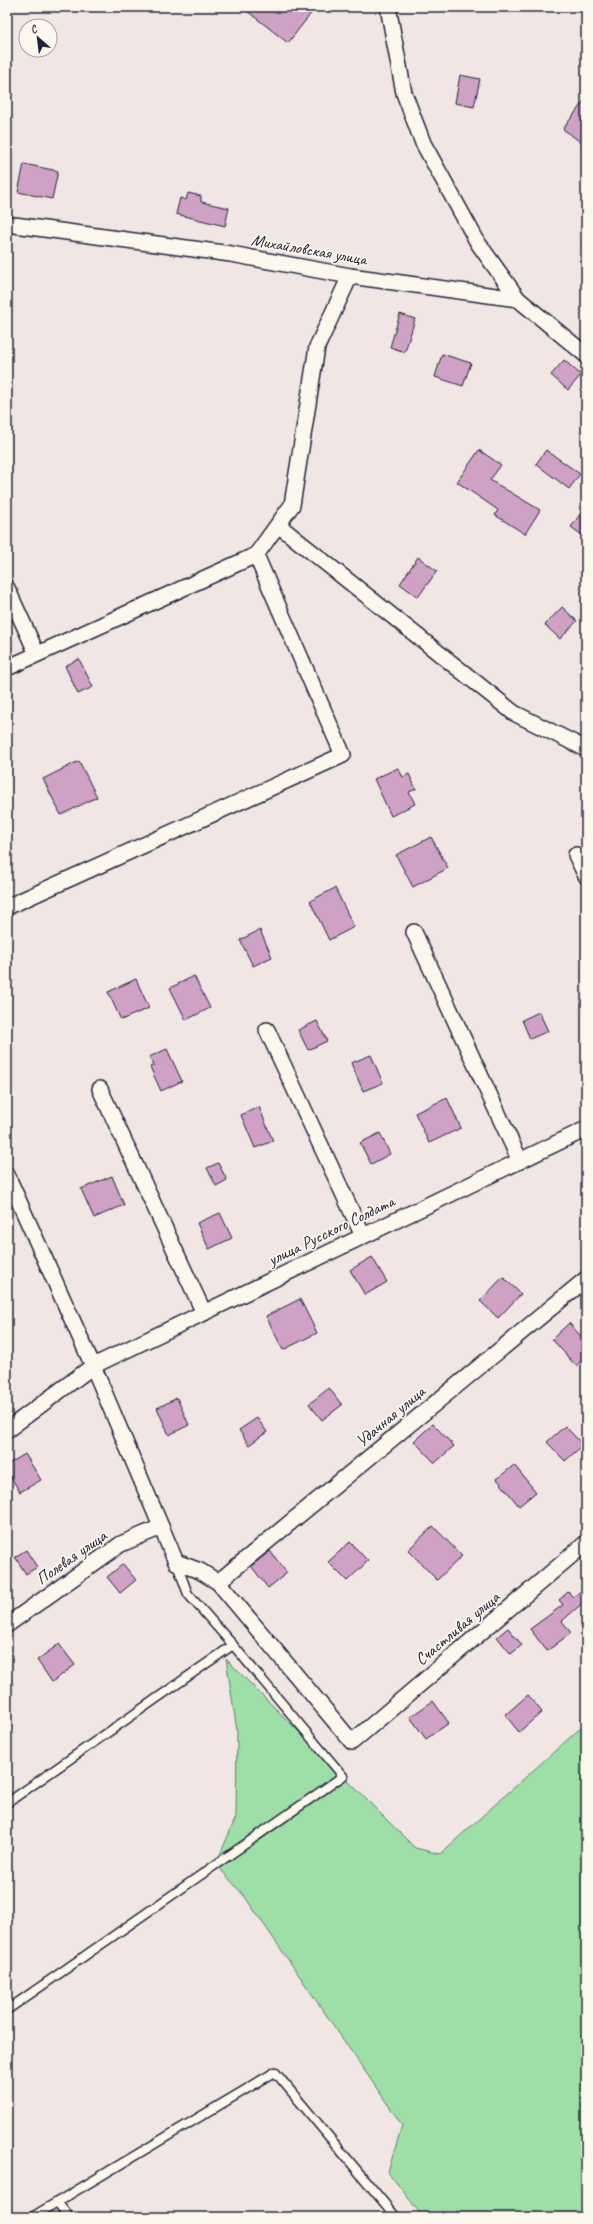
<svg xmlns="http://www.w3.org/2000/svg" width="593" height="2224" font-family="Caveat,sans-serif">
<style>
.green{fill:#9edea7;stroke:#608071}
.building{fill:#cfa2c5;stroke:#22223b}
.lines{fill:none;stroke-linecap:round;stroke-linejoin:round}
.service-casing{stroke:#22223b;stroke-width:11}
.minor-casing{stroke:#22223b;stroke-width:18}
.service{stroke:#fbf7ec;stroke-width:8}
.minor{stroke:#fbf7ec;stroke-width:15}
.labels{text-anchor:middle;stroke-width:3.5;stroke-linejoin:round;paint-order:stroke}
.street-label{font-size:17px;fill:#22223b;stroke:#fbf7ec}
</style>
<rect width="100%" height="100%" fill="#f2e6e4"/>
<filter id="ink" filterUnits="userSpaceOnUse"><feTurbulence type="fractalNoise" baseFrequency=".025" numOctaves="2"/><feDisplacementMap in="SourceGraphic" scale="8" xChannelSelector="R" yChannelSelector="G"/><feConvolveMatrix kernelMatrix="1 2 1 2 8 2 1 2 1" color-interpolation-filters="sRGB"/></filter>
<g filter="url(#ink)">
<polygon class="green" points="226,1659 415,1848 440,1854 586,1723 586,2217 423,2217 388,2172 402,2125 245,1897 216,1864 236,1817 237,1731"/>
<g class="building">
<polygon points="242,7 316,7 288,43"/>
<polygon points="460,75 480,79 474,107 455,103"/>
<polygon points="586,98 586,146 563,129"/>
<polygon points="24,164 58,171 52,199 18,192"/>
<polygon points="188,193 201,196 201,202 229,208 225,226 176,214 180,198 186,200"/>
<polygon points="400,314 415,319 405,352 390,347"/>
<polygon points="442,354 471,363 463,386 435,377"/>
<polygon points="564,360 581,375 568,390 551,375"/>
<polygon points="479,450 501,465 490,480 540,510 525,534 495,515 498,510 457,482"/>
<polygon points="546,450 580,474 569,489 536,464"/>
<polygon points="586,506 586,538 571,527"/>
<polygon points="418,557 437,571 418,597 400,584"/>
<polygon points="562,607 577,621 560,639 545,625"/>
<polygon points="79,659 93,687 78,694 65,666"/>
<polygon points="79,761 97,797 61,815 43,779"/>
<polygon points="398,768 403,777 409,774 416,789 409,792 415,804 391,816 374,779"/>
<polygon points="431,837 448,868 413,887 396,855"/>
<polygon points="335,888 354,927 329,940 310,901"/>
<polygon points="260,930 272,957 253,966 240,940"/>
<polygon points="194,976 210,1008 186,1020 170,988"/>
<polygon points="136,979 149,1008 121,1020 108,992"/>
<polygon points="539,1012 548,1031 530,1039 522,1020"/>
<polygon points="317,1021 327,1041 308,1050 298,1030"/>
<polygon points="167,1049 182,1081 161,1091 150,1067 154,1065 149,1057"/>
<polygon points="371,1055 383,1083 363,1091 351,1063"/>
<polygon points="447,1098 461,1128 429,1143 415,1113"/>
<polygon points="259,1107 273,1141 255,1148 241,1115"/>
<polygon points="380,1133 390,1154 371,1164 360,1143"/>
<polygon points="218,1163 227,1180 216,1186 207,1168"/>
<polygon points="112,1176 124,1205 94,1218 81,1189"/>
<polygon points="220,1213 232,1238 209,1249 197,1223"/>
<polygon points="372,1257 387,1282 365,1295 350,1270"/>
<polygon points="503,1277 521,1294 498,1318 480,1301"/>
<polygon points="300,1299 317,1333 283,1350 266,1316"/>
<polygon points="569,1323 586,1342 586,1356 576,1366 552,1339"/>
<polygon points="329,1388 342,1405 322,1420 309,1404"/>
<polygon points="177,1398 189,1425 169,1435 157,1408"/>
<polygon points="257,1418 267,1432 249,1445 239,1430"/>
<polygon points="433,1424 454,1446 435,1463 414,1441"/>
<polygon points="565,1426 583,1445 565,1461 547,1442"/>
<polygon points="25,1454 41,1480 20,1492 7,1471 7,1465"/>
<polygon points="514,1465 536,1492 519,1506 497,1479"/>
<polygon points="433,1526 462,1556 437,1580 408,1550"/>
<polygon points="350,1542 368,1561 347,1581 328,1562"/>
<polygon points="26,1550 37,1567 26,1574 15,1557"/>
<polygon points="270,1551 287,1573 268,1588 251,1566"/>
<polygon points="123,1564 136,1580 120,1593 107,1577"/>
<polygon points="586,1587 586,1600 562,1621 571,1633 547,1651 530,1629 563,1605 559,1600 568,1592 573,1597"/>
<polygon points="508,1628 522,1645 511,1654 497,1637"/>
<polygon points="59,1644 75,1665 52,1682 37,1660"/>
<polygon points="528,1695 542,1712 519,1732 505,1715"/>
<polygon points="433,1701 449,1723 426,1739 410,1717"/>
</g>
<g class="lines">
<g class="service-casing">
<g id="service">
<polyline points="7,1803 233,1645 188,1594 176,1562"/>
<polyline points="7,2010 343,1776 233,1645"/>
<polyline points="57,2202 69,2217"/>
<polyline points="32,2217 275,2072 396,2217"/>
</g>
</g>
<g class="minor-casing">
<g id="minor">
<polyline points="388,7 404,93 423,143 478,243 518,299"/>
<polyline points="7,224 231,254 350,276 518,299 586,355"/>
<polyline points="278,525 514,713 586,749"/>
<polyline points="7,588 37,654"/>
<polyline points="7,668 256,555 292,505 317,347 350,276"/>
<polyline points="576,855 586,876"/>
<polyline points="7,907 343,755 256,555"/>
<polyline points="414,932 520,1161"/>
<polyline points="267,1030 363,1236"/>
<polyline points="100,1089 204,1313"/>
<polyline points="7,1175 93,1366 176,1562 200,1571 218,1582 352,1742 586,1543"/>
<polyline points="7,1430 93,1366 586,1129"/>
<polyline points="218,1582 586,1279"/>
<polyline points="7,1625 121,1544 161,1527"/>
</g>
</g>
<use href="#service" class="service"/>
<use href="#minor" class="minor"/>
</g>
</g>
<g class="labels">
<g class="street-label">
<text transform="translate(309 249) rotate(10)" y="6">Михайловская улица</text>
<text transform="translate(331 1230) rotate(-26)" y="6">улица Русского Солдата</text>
<text transform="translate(390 1416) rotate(-40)" y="6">Удачная улица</text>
<text transform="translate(71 1557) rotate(-35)" y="6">Полевая улица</text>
<text transform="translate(457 1628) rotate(-40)" y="6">Счастливая улица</text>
</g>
</g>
<rect width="593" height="2224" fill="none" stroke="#fbf7ec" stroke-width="24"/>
<rect x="12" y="12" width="569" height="2200" fill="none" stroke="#22223b" stroke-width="1.5" filter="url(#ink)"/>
<g transform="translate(38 38) rotate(332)"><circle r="19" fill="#fbf7ec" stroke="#a4a2a5"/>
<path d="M0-3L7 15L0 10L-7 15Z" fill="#22223b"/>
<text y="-6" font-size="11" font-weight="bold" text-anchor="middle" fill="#22223b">С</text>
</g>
</svg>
